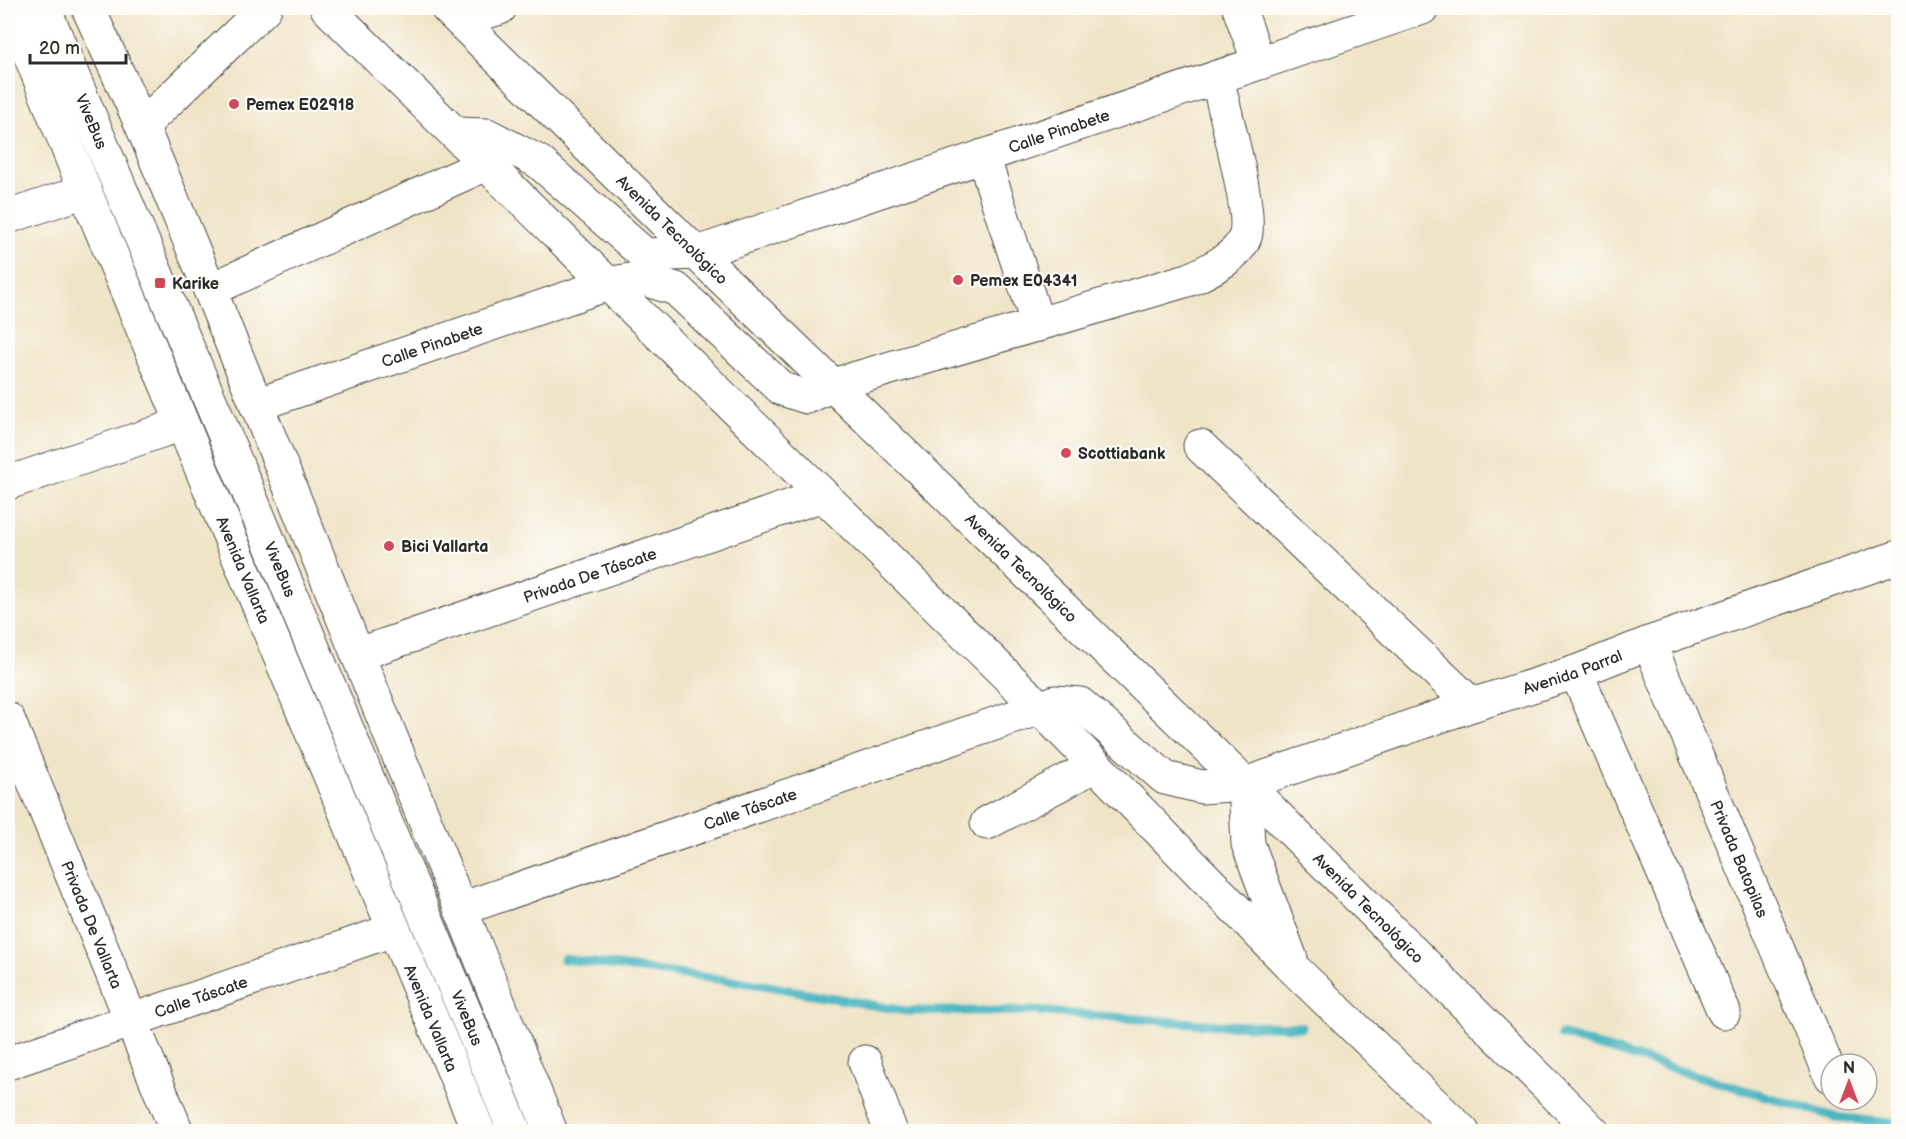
<svg xmlns="http://www.w3.org/2000/svg" width="1906" height="1139" font-family="'Balsamiq Sans',sans-serif">
<style>
.lines{fill:none;stroke-linecap:round;stroke-linejoin:round}
.stream{stroke:#45b4bf;stroke-width:9}
.minor-casing{stroke:#494742;stroke-width:35}
.major-casing{stroke:#494742;stroke-width:35}
.minor{stroke:#fff;stroke-width:33}
.major{stroke:#fff;stroke-width:33}
.poi-dot{fill:#d1495b;stroke:#fdfcf7;stroke-width:2}
.labels{text-anchor:middle;stroke-width:4.5;stroke-linejoin:round;paint-order:stroke}
.poi-label{font-size:16px;font-weight:bold;fill:#2b2b2b;stroke:#fdfcf7;text-anchor:start}
.street-label{font-size:16px;fill:#2b2b2b;stroke:#fdfcf7}
</style>
<rect width="100%" height="100%" fill="#fdfcf7"/>
<filter id="ink" filterUnits="userSpaceOnUse"><feTurbulence type="fractalNoise" baseFrequency=".0167" numOctaves="2"/><feDisplacementMap in="SourceGraphic" scale="12" xChannelSelector="R" yChannelSelector="G"/><feConvolveMatrix kernelMatrix="1 2 1 2 8 2 1 2 1" color-interpolation-filters="sRGB"/></filter>
<filter id="wash" filterUnits="userSpaceOnUse"><feTurbulence type="fractalNoise" baseFrequency=".008" numOctaves="4" result="noise"/><feDisplacementMap in="SourceGraphic" scale="24" xChannelSelector="R" yChannelSelector="G"/><feGaussianBlur stdDeviation="1.35" result="paint"/><feColorMatrix in="noise" values="0 0 0 0 0 0 0 0 0 0 0 0 0 0 0 0 0 1.4 0 .05"/><feComposite in="paint" operator="in"/></filter>
<g filter="url(#wash)">
<rect width="100%" height="100%" fill="#f0e4c7"/>
<g class="lines">
<g class="stream">
<polyline points="564,959 763,985 905,1011 1035,1011 1217,1025 1302,1027"/>
<polyline points="1561,1035 1835,1117 1898,1124"/>
</g>
</g>
</g>
<g filter="url(#ink)">
<g class="lines">
<g class="minor-casing">
<g id="minor">
<path id="s1" d="M 44,8 L 215,412 L 515,1132"/>
<polyline points="1239,8 1259,63"/>
<polyline points="460,20 500,8"/>
<polyline points="142,126 265,8"/>
<polyline points="983,156 1038,325"/>
<polyline points="8,217 85,191"/>
<path id="s2" d="M 697,253 L 1422,8"/>
<polyline points="210,290 486,164"/>
<path d="M 833,385 L 1191,279 C 1209,270 1237,258 1245,237 C 1254,215 1223,106 1217,77"/>
<path id="s3" d="M 256,405 L 608,284"/>
<polyline points="1200,446 1472,705"/>
<polyline points="8,483 182,424"/>
<path id="s4" d="M 1649,643 L 1831,1076"/>
<path id="s5" d="M 359,654 L 823,495"/>
<polyline points="1576,672 1724,1012"/>
<path id="s6" d="M 8,719 L 177,1132"/>
<path id="s7" d="M 1245,784 L 1472,705 L 1576,672 L 1649,643 L 1898,557"/>
<polyline points="987,823 1096,765"/>
<path id="s8" d="M 461,909 L 1040,708"/>
<polyline points="865,1062 891,1132"/>
<path id="s9" d="M 8,1063 L 393,930"/>
</g>
</g>
<g class="major-casing">
<g id="major">
<path id="s10" d="M 11,8 L 85,191 L 479,1132"/>
<polyline points="88,8 142,126 210,290 551,1132"/>
<polyline points="327,8 1040,708 1295,970 1463,1132"/>
<path id="s11" d="M 447,8 L 690,247 L 1245,784 L 1593,1132"/>
<polyline points="456,134 487,135 539,162 645,255 697,253"/>
<polyline points="608,284 641,278 676,289 782,389 807,397 833,385"/>
<polyline points="1040,708 1055,702 1080,704 1165,778 1202,787 1245,784 1248,844 1291,959"/>
</g>
</g>
<use href="#minor" class="minor"/>
<use href="#major" class="major"/>
</g>
</g>
<g class="poi-dot">
<circle cx="234" cy="104" r="6"/>
<circle cx="958" cy="280" r="6"/>
<rect x="154" y="277" width="12" height="12" rx="3"/>
<circle cx="1066" cy="453" r="6"/>
<circle cx="389" cy="546" r="6"/>
</g>
<g class="labels">
<g class="poi-label">
<text x="246" y="110">Pemex E02918</text>
<text x="970" y="286">Pemex E04341</text>
<text x="172" y="289">Karike</text>
<text x="1078" y="459">Scottiabank</text>
<text x="401" y="552">Bici Vallarta</text>
</g>
<g class="street-label">
<text dy="6" stroke="none"><textPath href="#s1" startOffset="123">ViveBus</textPath></text>
<text dy="6" stroke="none"><textPath href="#s2" startOffset="382">Calle Pinabete</textPath></text>
<text dy="6" stroke="none"><textPath href="#s11" startOffset="316">Avenida Tecnológico</textPath></text>
<text dy="6" stroke="none"><textPath href="#s3" startOffset="186">Calle Pinabete</textPath></text>
<text dy="6" stroke="none"><textPath href="#s11" startOffset="802">Avenida Tecnológico</textPath></text>
<text dy="6" stroke="none"><textPath href="#s1" startOffset="609">ViveBus</textPath></text>
<text dy="6" stroke="none"><textPath href="#s10" startOffset="608">Avenida Vallarta</textPath></text>
<text dy="6" stroke="none"><textPath href="#s5" startOffset="244">Privada De Táscate</textPath></text>
<text dy="6" stroke="none"><textPath href="#s7" startOffset="346">Avenida Parral</textPath></text>
<text dy="6" stroke="none"><textPath href="#s8" startOffset="306">Calle Táscate</textPath></text>
<text dy="6" stroke="none"><textPath href="#s4" startOffset="234">Privada Batopilas</textPath></text>
<text dy="6" stroke="none"><textPath href="#s11" startOffset="1288">Avenida Tecnológico</textPath></text>
<text dy="6" stroke="none"><textPath href="#s6" startOffset="222">Privada De Vallarta</textPath></text>
<text dy="6" stroke="none"><textPath href="#s9" startOffset="204">Calle Táscate</textPath></text>
<text dy="6" stroke="none"><textPath href="#s10" startOffset="1094">Avenida Vallarta</textPath></text>
<text dy="6" stroke="none"><textPath href="#s1" startOffset="1095">ViveBus</textPath></text>
</g>
</g>
<rect width="1906" height="1139" fill="none" stroke="#fdfcf7" stroke-width="30"/>
<g transform="translate(1849 1082)"><circle r="28" fill="#fdfcf7" stroke="#a9a8a5" stroke-width="1.5"/>
<path d="M0-4.5L10 22L0 15L-10 22Z" fill="#d1495b"/>
<text y="-9" font-size="16" font-weight="bold" text-anchor="middle" fill="#2b2b2b">N</text>
</g>
<path d="M30 54v9h96v-9" fill="none" stroke="#2b2b2b" stroke-width="3"/>
<text x="39" y="54" font-size="18" fill="#2b2b2b" stroke="#fdfcf7" stroke-width="4.5" paint-order="stroke">20 m</text>
</svg>
